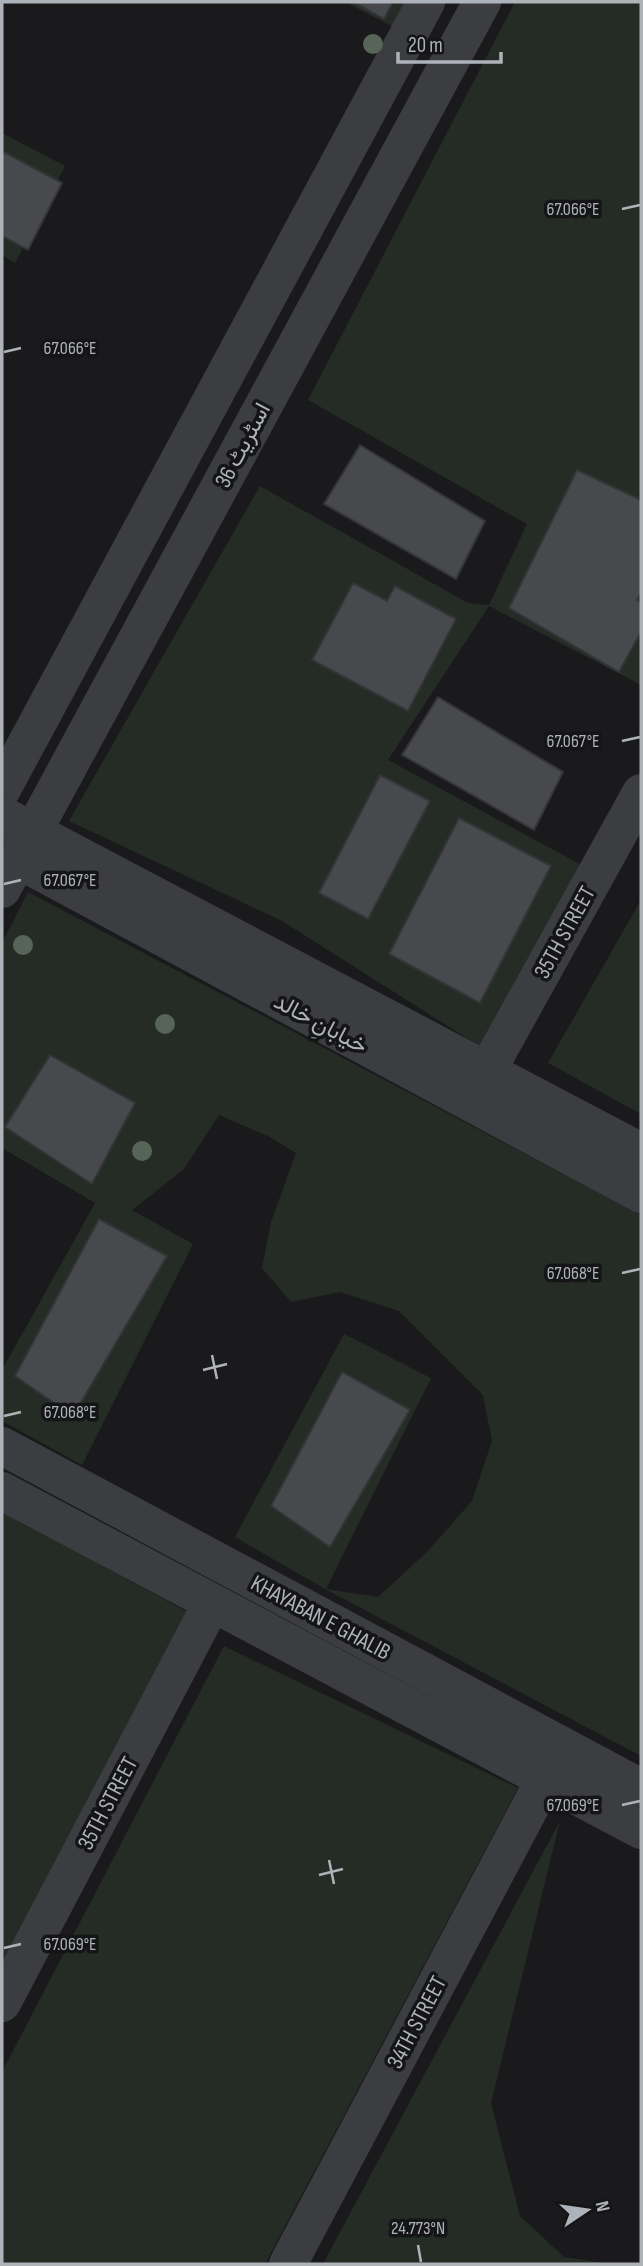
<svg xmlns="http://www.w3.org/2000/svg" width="643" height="2266" font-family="'Sofia Sans Condensed',Vazirmatn,sans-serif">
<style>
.green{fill:#252c25}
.building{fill:#47494c;stroke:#343538;stroke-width:2}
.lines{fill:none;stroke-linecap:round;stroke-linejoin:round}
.minor{stroke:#3c3d41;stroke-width:38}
.tree{fill:#566557}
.ticks{fill:none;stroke:#aeb3ba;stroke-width:2.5}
.labels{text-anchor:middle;stroke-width:7;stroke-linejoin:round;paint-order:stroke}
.street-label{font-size:23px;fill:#aeb3ba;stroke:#151517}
.ticks-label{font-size:18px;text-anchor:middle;fill:#aeb3ba;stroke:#151517;stroke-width:7;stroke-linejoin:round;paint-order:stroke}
</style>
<rect width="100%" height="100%" fill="#1a1a1c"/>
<g class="green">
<polygon points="345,2 412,2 397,29"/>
<polygon points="515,2 641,2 641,685 489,606 388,760 587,868 484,1049 282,921 69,821 260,486 468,603 489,605 527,524 308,400"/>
<polygon points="2,133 65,166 15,263 2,255"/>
<polygon points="28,892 641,1215 641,1756 325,1589 235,1537 344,1334 431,1378 326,1589 378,1597 426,1553 472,1501 492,1441 483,1395 399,1311 340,1292 291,1302 262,1268 271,1222 296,1153 270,1137 219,1115 184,1169 132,1210 193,1244 82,1465 2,1421 2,1370 95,1203 2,1148 2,943"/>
<polygon points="641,900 641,1114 548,1063"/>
<polygon points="2,1511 191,1614 2,1972"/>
<polygon points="224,1646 518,1788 265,2264 2,2264 2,2072"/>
<polygon points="560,1821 491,2103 520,2216 564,2257 611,2264 323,2264"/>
</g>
<g class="building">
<polygon points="353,2 393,2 384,19"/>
<polygon points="2,151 62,183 28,250 2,236"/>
<polygon points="360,445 485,521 456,579 324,504"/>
<polygon points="577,470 641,500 641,593 637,600 641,603 641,632 619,672 509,608"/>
<polygon points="353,583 387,601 395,586 456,619 408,711 312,660"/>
<polygon points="438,697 563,772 534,830 402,755"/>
<polygon points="380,775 430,801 368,919 319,893"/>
<polygon points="459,818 551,866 480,1003 389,954"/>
<polygon points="50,1055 135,1103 92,1184 5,1127"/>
<polygon points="99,1219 167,1256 73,1416 15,1376"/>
<polygon points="342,1372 410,1410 330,1547 271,1506"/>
</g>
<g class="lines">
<g class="minor">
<polyline points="2,789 426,2"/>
<polyline points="2,815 641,1152"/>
<polyline points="2,851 641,1194"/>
<polyline points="2,889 482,2"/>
<polyline points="487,1071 641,793"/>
<polyline points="2,1446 641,1788"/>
<polyline points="2,1491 641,1830"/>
<polyline points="2,2003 212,1603"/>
<polyline points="288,2264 545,1779"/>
</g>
</g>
<g class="tree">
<circle cx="373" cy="44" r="10"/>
<circle cx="23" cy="945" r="10"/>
<circle cx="165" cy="1024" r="10"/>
<circle cx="142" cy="1151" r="10"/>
</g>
<path class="ticks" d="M 622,209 L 640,205M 4,352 L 21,348M 622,741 L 640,737M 4,884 L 21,880M 622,1273 L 640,1269M 212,1355 L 217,1379M 203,1370 L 227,1364M 4,1416 L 21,1412M 622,1805 L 640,1801M 329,1860 L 334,1884M 319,1875 L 343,1869M 4,1948 L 21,1944M 418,2245 L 421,2262"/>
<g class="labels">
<g class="street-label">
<text transform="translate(242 445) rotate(-62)" y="8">اسٹریٹ 36</text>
<text transform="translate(564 932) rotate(-61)" y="8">35TH STREET</text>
<text transform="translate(321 1023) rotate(28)" y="8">خیابانِ خالد</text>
<text transform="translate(321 1617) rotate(28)" y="8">KHAYABAN E GHALIB</text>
<text transform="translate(107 1803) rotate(-62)" y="8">35TH STREET</text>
<text transform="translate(416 2022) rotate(-62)" y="8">34TH STREET</text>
</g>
</g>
<g class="ticks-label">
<text x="573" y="215">67.066°E</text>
<text x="70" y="354">67.066°E</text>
<text x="573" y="747">67.067°E</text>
<text x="70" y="886">67.067°E</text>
<text x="573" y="1279">67.068°E</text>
<text x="70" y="1418">67.068°E</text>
<text x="573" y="1811">67.069°E</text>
<text x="70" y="1950">67.069°E</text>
<text x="418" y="2234">24.773°N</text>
</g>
<rect width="643" height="2266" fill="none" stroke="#aeb3ba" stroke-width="7"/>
<g transform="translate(587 2210) rotate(77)" stroke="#151517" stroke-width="5" paint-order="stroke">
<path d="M0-5L12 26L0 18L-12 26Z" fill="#aeb3ba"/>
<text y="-10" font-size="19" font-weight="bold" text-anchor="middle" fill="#aeb3ba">N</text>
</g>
<path d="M398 52v10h103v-10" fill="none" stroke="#aeb3ba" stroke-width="3.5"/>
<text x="408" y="52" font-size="21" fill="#aeb3ba" stroke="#151517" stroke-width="5" paint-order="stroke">20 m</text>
</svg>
